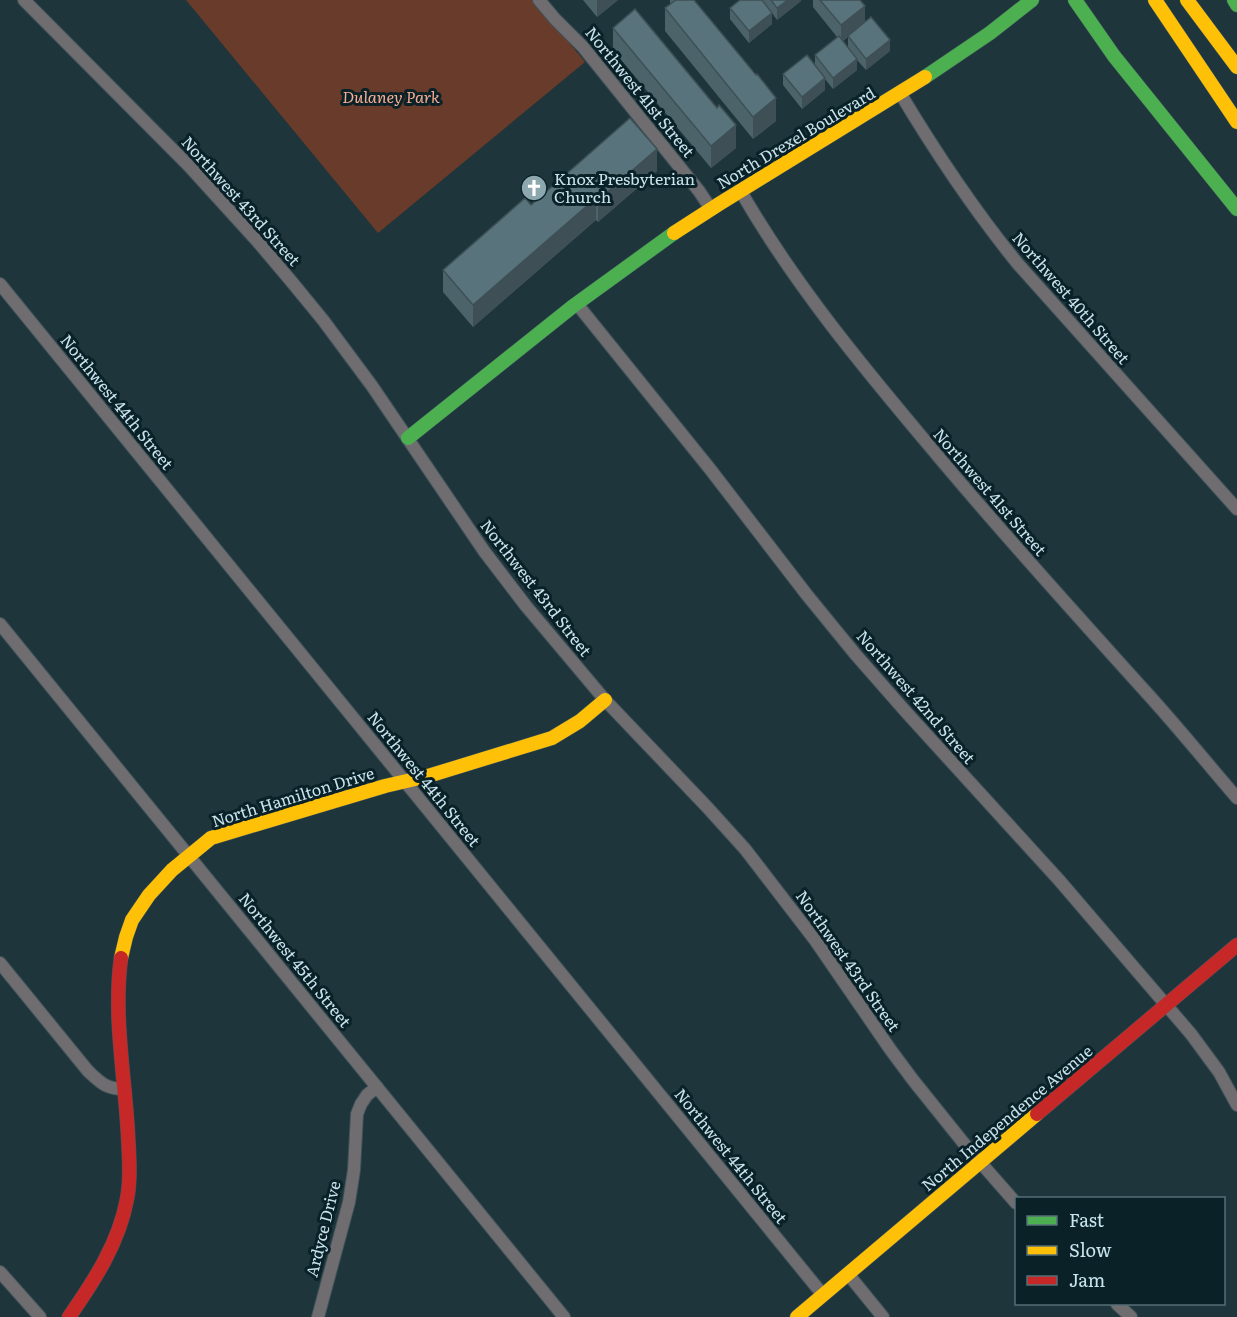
<svg xmlns="http://www.w3.org/2000/svg" width="1237" height="1317" font-family="Literata,serif">
<style>
.green{fill:#683b2b}
.lines{fill:none;stroke-linecap:round;stroke-linejoin:round}
.street-casing{stroke:#3f5359;stroke-width:14}
.fast-casing{stroke:#3f5359;stroke-width:15}
.slow-casing{stroke:#3f5359;stroke-width:15}
.jam-casing{stroke:#3f5359;stroke-width:15}
.street{stroke:#706d71;stroke-width:12}
.fast{stroke:#4caf50;stroke-width:14}
.slow{stroke:#ffc107;stroke-width:14}
.jam{stroke:#c62828;stroke-width:14}
.wall{fill:#4c636a;fill-rule:evenodd}
.shaded-wall{fill:#3e5056}
.building{fill:#58737b;stroke:#3e5056;stroke-width:1.5}
.labels{text-anchor:middle;stroke-width:6;stroke-linejoin:round;paint-order:stroke}
.street-label{font-size:16px;fill:#c9e4ee;stroke:#0a2128}
.park-label{font-size:16px;font-style:italic;fill:#f9ae93;stroke:#0a2128}
.poi-label{font-size:16px;fill:#c9e4ee;stroke:#0a2128;text-anchor:start}
</style>
<rect width="100%" height="100%" fill="#1e353b"/>
<polygon class="green" points="186,0 534,0 585,62 378,233"/>
<g class="lines">
<g class="street-casing">
<g id="street">
<polyline points="24,0 189,166 258,242 291,281 323,320 372,386 484,551 526,606 605,700 707,807 745,849 815,940 890,1049 913,1080 966,1146 1016,1203"/>
<polyline points="539,0 555,19 583,47 699,191 711,209"/>
<path d="M 900,93 C 936,153 974,210 1018,264 L 1237,509"/>
<path d="M 740,190 C 794,284 863,367 932,449 C 1001,532 1073,611 1145,691 C 1177,726 1206,762 1237,798"/>
<polyline points="0,284 823,1295"/>
<polyline points="577,304 710,469 807,595 856,655 906,712 1059,880 1191,1034 1219,1072 1237,1105"/>
<polyline points="0,624 564,1317"/>
<path d="M 0,963 L 88,1071 C 101,1083 106,1089 124,1089"/>
<polyline points="0,1272 40,1317"/>
<polyline points="848,1274 883,1317"/>
<polyline points="1117,1304 1131,1317"/>
<polyline points="318,1317 349,1202 354,1170 357,1114 361,1104 367,1095 377,1087"/>
</g>
</g>
<g class="fast-casing">
<g id="fast">
<polyline points="1075,0 1114,56 1237,209"/>
<polyline points="1234,0 1237,5"/>
<polyline points="925,77 990,33 1032,0"/>
<polyline points="408,438 572,307 674,233"/>
</g>
</g>
<g class="slow-casing">
<g id="slow">
<polyline points="1155,0 1237,122"/>
<polyline points="1187,0 1237,67"/>
<polyline points="674,233 719,204 925,77"/>
<polyline points="121,958 126,937 132,920 149,895 172,870 211,838 385,786 428,776 552,738 580,721 605,700"/>
<polyline points="797,1317 1037,1114"/>
</g>
</g>
<g class="jam-casing">
<g id="jam">
<polyline points="1037,1114 1237,945"/>
<path d="M 69,1317 C 94,1281 119,1243 127,1199 C 131,1178 129,1156 128,1135 C 125,1077 113,1016 121,958"/>
</g>
</g>
<use href="#street" class="street"/>
<use href="#fast" class="fast"/>
<use href="#slow" class="slow"/>
<use href="#jam" class="jam"/>
</g>
<g class="wall">
<polygon points="583,0 618,0 597,17"/>
<polygon points="670,0 694,0 776,121 753,139 665,31 665,8 670,4"/>
<polygon points="740,0 801,0 801,1 777,20 772,13 772,24 749,43 730,19 730,8"/>
<path d="M 813,0 L 860,0 L 865,22 L 890,51 L 866,70 L 857,60 L 857,70 L 833,89 L 825,79 L 825,90 L 802,109 L 783,85 L 783,74 L 815,66 L 815,55 L 837,37 L 813,7 ZM 848,37 L 848,47 L 843,41 Z"/>
<polygon points="613,28 736,148 711,168 613,50"/>
<polygon points="657,171 598,222 596,220 473,327 443,292 443,270 531,205"/>
</g>
<g class="shaded-wall">
<polygon points="597,0 618,0 597,17"/>
<polygon points="788,0 801,0 801,1 777,20 777,8"/>
<polygon points="865,6 865,23 841,42 841,25"/>
<polygon points="772,13 772,24 749,43 749,31"/>
<polygon points="890,40 890,51 866,70 866,59"/>
<polygon points="857,59 857,70 833,89 833,78"/>
<polygon points="825,78 825,90 802,109 802,97"/>
<polygon points="776,98 776,121 753,139 753,117"/>
<polygon points="736,125 736,148 711,168 711,146"/>
<polygon points="657,149 657,171 598,222 598,200"/>
<polygon points="596,198 596,220 473,327 473,305"/>
</g>
<g class="building">
<polygon points="676,0 694,0 756,75 757,74 776,98 753,117 665,8"/>
<polygon points="740,0 762,0 772,13 749,31 730,8"/>
<polygon points="771,0 788,0 777,8"/>
<polygon points="820,0 860,0 865,6 841,25"/>
<polygon points="635,9 717,108 719,105 736,125 711,146 613,28"/>
<polygon points="871,17 890,40 866,59 848,36"/>
<polygon points="839,36 857,59 833,78 815,55"/>
<polygon points="807,55 825,78 802,97 783,74"/>
<polygon points="630,118 657,149 598,200 596,198 473,305 443,270 525,198 531,205"/>
</g>
<defs>
<g id="church-disc" transform="scale(1.35)"><circle r="9.5" fill="#8da7af" stroke="#0a2128"/><path d="M-1.2-6h2.4v3.5h3.3v2.4h-3.3V6h-2.4V-.1h-3.3v-2.4h3.3Z" fill="#fff"/></g>
</defs>
<g fill-rule="evenodd">
<use href="#church-disc" x="534" y="188"/>
</g>
<g class="labels">
<g class="street-label">
<text transform="translate(640 92) rotate(51)" y="6">Northwest 41st Street</text>
<text transform="translate(796 138) rotate(-31)" y="6">North Drexel Boulevard</text>
<text transform="translate(241 201) rotate(48)" y="6">Northwest 43rd Street</text>
<text transform="translate(1071 298) rotate(49)" y="6">Northwest 40th Street</text>
<text transform="translate(117 402) rotate(51)" y="6">Northwest 44th Street</text>
<text transform="translate(990 492) rotate(49)" y="6">Northwest 41st Street</text>
<text transform="translate(536 588) rotate(52)" y="6">Northwest 43rd Street</text>
<text transform="translate(916 697) rotate(49)" y="6">Northwest 42nd Street</text>
<text transform="translate(424 779) rotate(51)" y="6">Northwest 44th Street</text>
<text transform="translate(293 797) rotate(-17)" y="6">North Hamilton Drive</text>
<text transform="translate(295 960) rotate(51)" y="6">Northwest 45th Street</text>
<text transform="translate(848 961) rotate(55)" y="6">Northwest 43rd Street</text>
<text transform="translate(1007 1118) rotate(-40)" y="6">North Independence Avenue</text>
<text transform="translate(731 1156) rotate(51)" y="6">Northwest 44th Street</text>
<text transform="translate(323 1229) rotate(-76)" y="6">Ardyce Drive</text>
</g>
<g class="park-label">
<text x="391" y="103">Dulaney Park</text>
</g>
<g class="poi-label">
<text x="554" y="185">Knox Presbyterian<tspan x="554" dy="18">Church</tspan></text>
</g>
</g>
<rect x="1015" y="1197" width="210" height="108" fill="#0a2128" stroke="#566f77" stroke-width="1.5"/>
<rect x="1027" y="1216" width="30" height="9" fill="#4caf50" stroke="#566f77" stroke-width="1.5"/>
<text x="1069" y="1227" font-size="18" fill="#c9e4ee">Fast</text>
<rect x="1027" y="1246" width="30" height="9" fill="#ffc107" stroke="#566f77" stroke-width="1.5"/>
<text x="1069" y="1257" font-size="18" fill="#c9e4ee">Slow</text>
<rect x="1027" y="1276" width="30" height="9" fill="#c62828" stroke="#566f77" stroke-width="1.5"/>
<text x="1069" y="1287" font-size="18" fill="#c9e4ee">Jam</text>
</svg>
